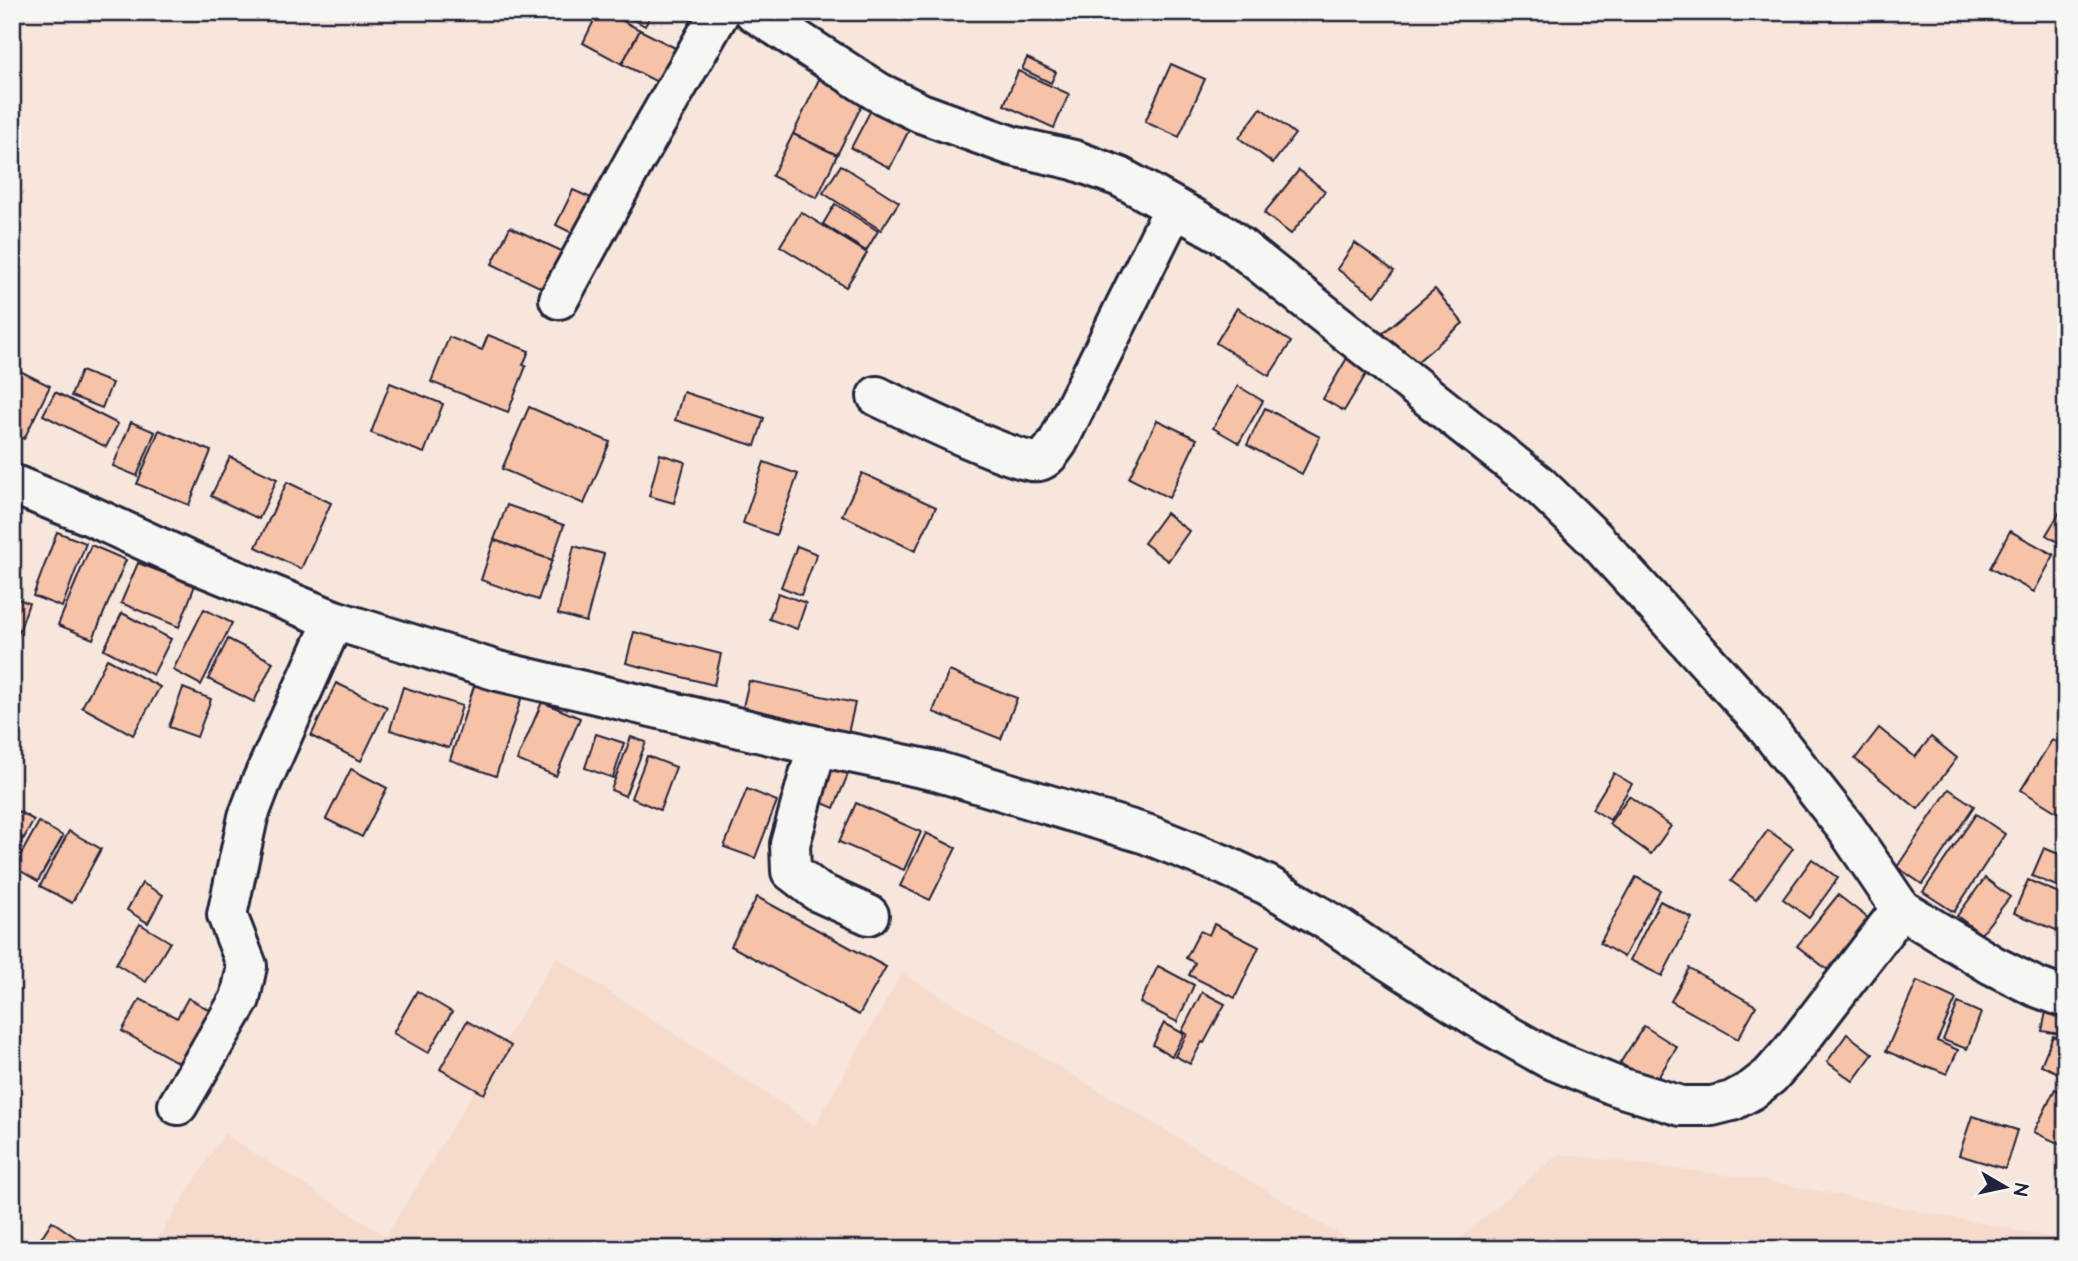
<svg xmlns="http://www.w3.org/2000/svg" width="2078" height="1261" font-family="'Architects Daughter',sans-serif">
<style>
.built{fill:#f6dbcc}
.building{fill:#f6c2a8;stroke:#22223b;stroke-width:2}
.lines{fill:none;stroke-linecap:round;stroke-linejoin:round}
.minor-casing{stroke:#22223b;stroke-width:44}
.minor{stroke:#f6f6f2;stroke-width:38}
</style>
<rect width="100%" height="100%" fill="#f6e6dc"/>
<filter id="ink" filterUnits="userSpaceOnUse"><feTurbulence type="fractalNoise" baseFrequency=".0143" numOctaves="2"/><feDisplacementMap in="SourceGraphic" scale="14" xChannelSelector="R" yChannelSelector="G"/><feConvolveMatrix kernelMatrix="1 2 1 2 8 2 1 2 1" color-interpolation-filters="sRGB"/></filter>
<g filter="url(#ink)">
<g class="built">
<polygon points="556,957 815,1125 902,973 1364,1249 151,1249 224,1134 386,1236"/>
<polygon points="1559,1154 1758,1179 2066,1240 2066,1249 1447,1249"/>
</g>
<g class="building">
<polygon points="598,12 606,12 640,30 622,64 583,43"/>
<polygon points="620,12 653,12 645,26"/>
<polygon points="640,30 687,54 669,88 622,64"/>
<polygon points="1027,58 1056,72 1051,83 1022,69"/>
<polygon points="1171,64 1205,79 1179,137 1145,122"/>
<polygon points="1018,71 1069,94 1054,128 1004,105"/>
<polygon points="820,77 865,99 837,155 793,134"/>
<polygon points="873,106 911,126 890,168 851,148"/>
<polygon points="1261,108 1295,134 1273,163 1239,138"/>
<polygon points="793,134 837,155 817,198 772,176"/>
<polygon points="841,165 899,202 881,230 823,193"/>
<polygon points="1299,170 1325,191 1291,234 1264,213"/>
<polygon points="573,190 591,198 574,234 556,225"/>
<polygon points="835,204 878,231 866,251 823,224"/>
<polygon points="801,212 867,253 846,287 780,246"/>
<polygon points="510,227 568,254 550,292 492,264"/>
<polygon points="1355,243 1394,271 1375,296 1337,269"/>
<polygon points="1435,289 1463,323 1411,367 1383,333"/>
<polygon points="1237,308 1291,342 1269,376 1216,343"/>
<polygon points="488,335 529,351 523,365 526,366 508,412 431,382 449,337 482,350"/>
<polygon points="1350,353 1371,366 1344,411 1323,399"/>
<polygon points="16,369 50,386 24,439 12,433 12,377"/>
<polygon points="81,371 112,383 102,408 71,396"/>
<polygon points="390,383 443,404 424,453 371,433"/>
<polygon points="1238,386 1263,401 1239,443 1213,428"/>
<polygon points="55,392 118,424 106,447 43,415"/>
<polygon points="683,392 764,418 755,446 675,420"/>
<polygon points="529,407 610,442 584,504 502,469"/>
<polygon points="1265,408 1320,437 1302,474 1247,445"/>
<polygon points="1157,420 1197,439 1169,498 1129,478"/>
<polygon points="131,422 155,432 137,476 113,466"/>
<polygon points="159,430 211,451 189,505 137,484"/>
<polygon points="660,454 685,462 674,503 649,496"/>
<polygon points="230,457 277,479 259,519 211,496"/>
<polygon points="764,462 798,474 776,535 743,523"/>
<polygon points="862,473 936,507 915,551 842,515"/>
<polygon points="287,482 331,503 301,569 256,547"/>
<polygon points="2066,502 2066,547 2046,535"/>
<polygon points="507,505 564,525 552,560 494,540"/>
<polygon points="1166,513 1189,531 1168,561 1144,543"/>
<polygon points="2010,531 2054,555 2034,592 1990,568"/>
<polygon points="57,532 86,543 62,607 33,596"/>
<polygon points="494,540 552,560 538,600 481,580"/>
<polygon points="91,545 126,560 93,639 58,625"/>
<polygon points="574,546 604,554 586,622 558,614"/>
<polygon points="797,546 817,554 801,595 781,587"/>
<polygon points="138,563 195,585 179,627 121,603"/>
<polygon points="778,593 806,603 797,629 769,619"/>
<polygon points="12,597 29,603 12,652"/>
<polygon points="204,609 232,623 201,685 173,670"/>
<polygon points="122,613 171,639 153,675 104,649"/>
<polygon points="634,632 721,654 714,685 626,663"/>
<polygon points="228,639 273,662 254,702 208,679"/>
<polygon points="107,659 160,687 133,735 82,707"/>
<polygon points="949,671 1017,698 1001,739 933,712"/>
<polygon points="476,680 522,696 496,776 450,760"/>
<polygon points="749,681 855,703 848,733 742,711"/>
<polygon points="336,683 387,707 361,761 311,736"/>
<polygon points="403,687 462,706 449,748 390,730"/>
<polygon points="183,688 211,699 197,737 169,727"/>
<polygon points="542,702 580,718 556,776 517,760"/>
<polygon points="1879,728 1915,757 1931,737 1957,758 1918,809 1855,759"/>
<polygon points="596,734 624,743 613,778 585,768"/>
<polygon points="631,737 646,742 625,796 611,790"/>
<polygon points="2052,740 2066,748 2065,817 2021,790"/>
<polygon points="647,756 676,767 660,810 631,798"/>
<polygon points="827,763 849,772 834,808 813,799"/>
<polygon points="351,769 387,788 362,837 326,819"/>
<polygon points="1614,773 1632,784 1610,820 1592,809"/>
<polygon points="747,789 777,801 755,858 724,847"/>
<polygon points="1949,789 1974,806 1922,884 1897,867"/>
<polygon points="1629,796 1671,826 1651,854 1609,824"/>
<polygon points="856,803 921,832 904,870 839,842"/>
<polygon points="12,808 34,820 24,838 12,831"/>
<polygon points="1976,814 2005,834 1954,912 1923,892"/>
<polygon points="39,822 63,836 38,881 14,867"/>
<polygon points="1768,830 1793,848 1756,899 1731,881"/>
<polygon points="69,831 101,849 72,903 40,886"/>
<polygon points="926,833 956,848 930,900 900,886"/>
<polygon points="12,834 23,840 12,861"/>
<polygon points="2044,848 2066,857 2066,890 2032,876"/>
<polygon points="1812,859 1838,878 1809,918 1783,899"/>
<polygon points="1636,877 1660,890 1624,957 1600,943"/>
<polygon points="1985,878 2010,897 1981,934 1957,916"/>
<polygon points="2028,880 2066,896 2066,934 2014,913"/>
<polygon points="142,883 163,895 148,923 127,910"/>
<polygon points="1838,895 1869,919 1828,970 1797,946"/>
<polygon points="757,897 886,967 859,1015 731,946"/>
<polygon points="1660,901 1692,918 1662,976 1630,960"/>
<polygon points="140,924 170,942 146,982 116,964"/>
<polygon points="1214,924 1259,947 1235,998 1189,975 1195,963 1186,958 1200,931 1209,935"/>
<polygon points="1158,966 1194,985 1177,1022 1140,1003"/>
<polygon points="1689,968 1756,1006 1738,1039 1671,1001"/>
<polygon points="1917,981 1956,999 1937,1041 1958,1050 1947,1074 1927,1066 1926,1068 1886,1051"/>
<polygon points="417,991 452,1012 428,1053 393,1033"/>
<polygon points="1202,992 1225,1004 1204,1043 1202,1042 1190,1064 1175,1056 1187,1034 1182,1031"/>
<polygon points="188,998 213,1012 188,1068 122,1031 140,999 177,1018"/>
<polygon points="2048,1002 2066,1005 2066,1035 2042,1031"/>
<polygon points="1958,1003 1981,1013 1967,1049 1943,1040"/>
<polygon points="467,1021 511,1046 484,1094 440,1069"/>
<polygon points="1164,1023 1184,1034 1172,1056 1153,1045"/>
<polygon points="1644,1026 1677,1047 1654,1084 1620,1063"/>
<polygon points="1847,1034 1873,1054 1853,1081 1827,1062"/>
<polygon points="2053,1036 2066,1042 2066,1054 2058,1073 2041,1065"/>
<polygon points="2055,1089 2066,1095 2066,1147 2034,1132"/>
<polygon points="1972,1116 2017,1130 2005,1169 1959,1155"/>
<polygon points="52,1221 92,1249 34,1249"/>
<polygon points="12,1237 29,1249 12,1249"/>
</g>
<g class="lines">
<g class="minor-casing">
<g id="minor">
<polyline points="754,12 878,92 921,113 1012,146 1074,160 1120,177 1226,236 1538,484 1595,539 1764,724 1846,828 1901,909 1992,965 2036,987 2066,998"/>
<polyline points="559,299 636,158 720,12"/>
<path d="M 877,396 C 900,407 1022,467 1039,461 C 1047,459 1053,449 1058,442 L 1165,226 L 1177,209"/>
<polyline points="12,484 91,516 189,561 334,620 498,671 817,746 936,771 1146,834 1224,865 1267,885 1338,927 1370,949 1484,1022 1548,1058 1616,1086 1681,1106 1712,1106 1732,1101 1752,1090 1770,1076 1792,1051 1901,909"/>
<polyline points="817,746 790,844 791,871 818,892 869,915"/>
<polyline points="178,1105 240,999 247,966 227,915 248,817 261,783 334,620"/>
</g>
</g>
<use href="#minor" class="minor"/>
</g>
</g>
<rect width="2078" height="1261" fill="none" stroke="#f6f6f2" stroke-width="42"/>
<rect x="21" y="21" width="2036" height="1219" fill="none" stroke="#22223b" stroke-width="2.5" filter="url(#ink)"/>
<g transform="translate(2005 1187) rotate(99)" stroke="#f6f6f2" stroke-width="5" paint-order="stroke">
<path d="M0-5L12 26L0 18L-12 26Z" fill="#22223b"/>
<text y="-10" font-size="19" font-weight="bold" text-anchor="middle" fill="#22223b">N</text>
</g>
</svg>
